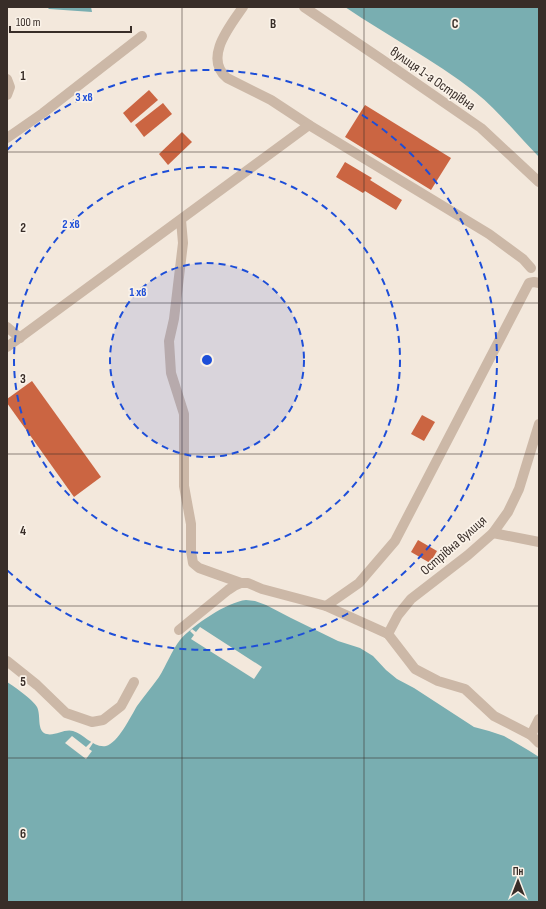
<svg xmlns="http://www.w3.org/2000/svg" width="546" height="909" font-family="'Sofia Sans Condensed',sans-serif">
<style>
.water{fill:#79aeb1}
.pier{fill:#f3e8dc}
.building{fill:#cb6542}
.lines{fill:none;stroke-linecap:round;stroke-linejoin:round}
.minor{stroke:#ccb8a7;stroke-width:10}
.grid{fill:none;stroke:#382d28;stroke-width:1;stroke-opacity:0.55}
.ring{fill:none;stroke:#1d4ed8;stroke-width:2;stroke-dasharray:7 5}
.labels{text-anchor:middle;stroke-width:3.5;stroke-linejoin:round;paint-order:stroke}
.street-label{font-size:14px;fill:#382d28;stroke:#faf2e8}
.grid-label{font-size:13px;text-anchor:middle;font-weight:bold;fill:#382d28;stroke:#faf2e8;stroke-width:3.5;stroke-linejoin:round;paint-order:stroke}
.centre{fill:#1d4ed8;stroke:#faf2e8;stroke-width:2}
.ring-label{font-size:12px;text-anchor:middle;font-weight:bold;fill:#1d4ed8;stroke:#faf2e8;stroke-width:3.5;stroke-linejoin:round;paint-order:stroke}
</style>
<rect width="100%" height="100%" fill="#f3e8dc"/>
<g class="water">
<polygon points="47,7 91,7 92,12 49,9"/>
<path d="M 345,7 L 539,7 L 539,157 C 518,136 499,111 475,92 C 434,60 388,36 345,7 Z"/>
<path d="M 246,600 L 255,601 L 266,605 L 291,618 L 338,641 L 360,648 L 373,656 L 386,670 L 397,679 L 414,688 L 474,727 L 489,731 L 504,736 L 528,750 L 539,757 L 539,902 L 7,902 L 7,682 C 15,687 33,700 37,707 C 41,715 37,728 44,733 C 53,738 64,728 73,731 C 84,734 93,748 106,746 C 118,743 131,716 137,706 C 144,696 152,687 159,677 C 166,666 172,650 180,640 C 193,625 227,602 246,600 Z"/>
</g>
<g class="pier">
<polygon points="200,627 262,667 254,679 191,639 194,635 190,631 192,629 196,632"/>
<polygon points="72,736 86,747 92,741 93,743 89,749 92,751 86,759 65,743"/>
</g>
<g class="building">
<polygon points="149,90 158,100 131,123 123,113"/>
<polygon points="163,103 172,114 144,137 135,125"/>
<polygon points="365,105 451,158 431,190 345,137"/>
<polygon points="182,132 192,142 168,165 159,154"/>
<polygon points="345,162 372,178 370,180 402,200 396,210 365,191 363,193 336,177"/>
<polygon points="32,381 101,477 74,497 7,403 7,399"/>
<polygon points="422,415 435,422 424,441 411,434"/>
<polygon points="418,540 437,551 430,563 411,552"/>
</g>
<g class="lines">
<g class="minor">
<path d="M 243,7 C 230,26 203,58 227,78 L 271,100 L 309,125 L 489,234 L 523,259 L 531,268"/>
<polyline points="304,7 381,59 481,128 539,182"/>
<polyline points="7,79 10,87 7,95"/>
<polyline points="7,138 43,113 142,36"/>
<polyline points="181,220 183,243 174,319 169,341 171,373 184,414 184,486 191,524 191,551 193,563 199,568 241,583"/>
<polyline points="7,327 20,338"/>
<polyline points="7,347 309,125"/>
<polyline points="493,533 539,542"/>
<polyline points="326,606 359,583 395,541 529,283 534,282 539,283"/>
<polyline points="179,630 228,590 234,586 241,583 248,583 262,589 326,606 377,629 388,634 415,669 438,681 465,689 494,716 531,735 539,743"/>
<polyline points="388,634 398,615 411,599 468,555 493,533 508,512 519,489 539,424"/>
<polyline points="7,661 37,685 66,713 92,722 103,720 121,706 134,682"/>
<polyline points="531,735 539,719"/>
</g>
</g>
<path class="grid" d="M 182,7 L 182,902M 364,7 L 364,902M 7,152 L 539,152M 7,303 L 539,303M 7,454 L 539,454M 7,606 L 539,606M 7,758 L 539,758"/>
<circle cx="207" cy="360" r="97" fill="#1d4ed8" fill-opacity=".12"/>
<g class="ring">
<circle cx="207" cy="360" r="97"/>
<circle cx="207" cy="360" r="193"/>
<path d="M7 150A290 290 0 1 1 7 570"/>
</g>
<g class="labels">
<g class="street-label">
<text transform="translate(433 78) rotate(35)" y="5">вулиця 1-а Острівна</text>
<text transform="translate(453 545) rotate(-41)" y="5">Острівна вулиця</text>
</g>
</g>
<g class="grid-label">
<text x="273" y="28">B</text>
<text x="455" y="28">C</text>
<text x="23" y="80">1</text>
<text x="23" y="232">2</text>
<text x="23" y="383">3</text>
<text x="23" y="535">4</text>
<text x="23" y="686">5</text>
<text x="23" y="838">6</text>
</g>
<circle cx="207" cy="360" r="6" class="centre"/>
<g class="ring-label">
<text x="84" y="101">3 хв</text>
<text x="71" y="228">2 хв</text>
<text x="138" y="296">1 хв</text>
</g>
<rect width="546" height="909" fill="none" stroke="#382d28" stroke-width="16"/>
<g transform="translate(518 881)" stroke="#faf2e8" stroke-width="3" paint-order="stroke">
<path d="M0-3L7 15L0 10L-7 15Z" fill="#382d28"/>
<text y="-6" font-size="11" font-weight="bold" text-anchor="middle" fill="#382d28">Пн</text>
</g>
<path d="M10 26v6h121v-6" fill="none" stroke="#382d28" stroke-width="2"/>
<text x="16" y="26" font-size="12" fill="#382d28" stroke="#faf2e8" stroke-width="3" paint-order="stroke">100 m</text>
</svg>
